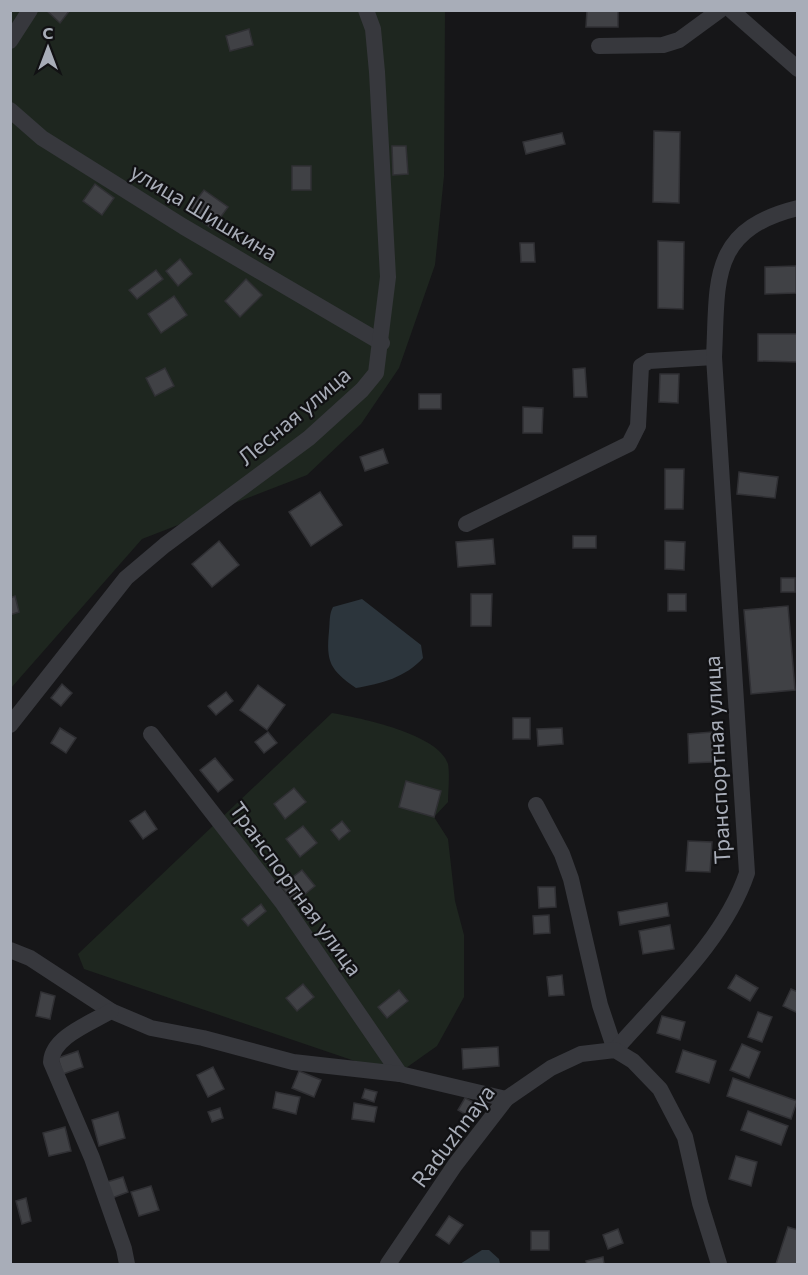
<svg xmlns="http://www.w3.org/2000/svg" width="808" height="1275" font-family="Commissioner,sans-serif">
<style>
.green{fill:#1e261f}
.water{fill:#2c353c}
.building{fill:#404145;stroke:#303034;stroke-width:1.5}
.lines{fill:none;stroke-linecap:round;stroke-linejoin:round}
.street{stroke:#37383d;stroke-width:16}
.labels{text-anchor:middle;stroke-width:4.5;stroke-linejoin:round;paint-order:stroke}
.street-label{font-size:22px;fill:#a8adb8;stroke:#111113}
</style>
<rect width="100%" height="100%" fill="#161618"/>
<g class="green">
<polygon points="11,11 445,11 444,176 435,265 399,368 361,424 307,475 142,539 11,688"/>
<path d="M 332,713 C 361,718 439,734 448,764 C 450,775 448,791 448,802 L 434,817 L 448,839 L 455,901 L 464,935 L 464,997 L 437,1046 L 396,1075 L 84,969 L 78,954 Z"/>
</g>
<g class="water">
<path d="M 362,599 L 421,645 L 423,658 C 406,677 381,684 356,688 C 330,670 326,662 329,631 C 330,622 329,614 333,607 Z"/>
<polygon points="482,1250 489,1250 499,1259 500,1264 460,1264"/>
</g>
<g class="building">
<polygon points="46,10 70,10 60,23"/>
<polygon points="587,10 618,10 618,27 586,27"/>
<polygon points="249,29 253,45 230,51 226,36"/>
<polygon points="654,131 680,132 679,203 653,202"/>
<polygon points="562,133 565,144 526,154 523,142"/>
<polygon points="392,146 406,146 408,174 393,175"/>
<rect x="292" y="166" width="19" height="24"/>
<polygon points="95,184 114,198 102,215 83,201"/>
<polygon points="204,190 228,207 212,229 188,211"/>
<polygon points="658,241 684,242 683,309 658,308"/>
<polygon points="520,243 534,243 535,262 521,262"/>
<polygon points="180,259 192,274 178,286 166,271"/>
<polygon points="796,266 796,293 765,294 765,267"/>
<polygon points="156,270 163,279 137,299 129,290"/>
<polygon points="246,279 262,295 240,317 225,301"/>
<polygon points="174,296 187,315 161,333 148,314"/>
<polygon points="758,334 798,334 798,362 758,361"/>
<polygon points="165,368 174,386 155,396 146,378"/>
<polygon points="585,368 587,397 574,397 573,369"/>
<polygon points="660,374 679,374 678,403 659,402"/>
<rect x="419" y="394" width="22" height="15"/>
<polygon points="523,407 543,408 542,433 523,433"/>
<polygon points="383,449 388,463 365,471 360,457"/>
<polygon points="665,469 684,469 683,509 665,509"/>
<polygon points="739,472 778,477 775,498 737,494"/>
<polygon points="320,492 342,525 311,546 289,512"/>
<rect x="573" y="536" width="23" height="12"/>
<polygon points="493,539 495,564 458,567 456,542"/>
<polygon points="219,541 239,565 212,587 192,564"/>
<polygon points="665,541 685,542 684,570 665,569"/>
<rect x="781" y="578" width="14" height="14"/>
<polygon points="471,594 492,594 491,626 471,626"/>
<rect x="668" y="594" width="18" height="17"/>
<polygon points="15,596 19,612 10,615 10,598"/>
<polygon points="788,606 795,690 751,694 744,610"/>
<polygon points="62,684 72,693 61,706 51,698"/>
<polygon points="258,685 285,705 267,730 240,710"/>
<polygon points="226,692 233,701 216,715 208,706"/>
<rect x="513" y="718" width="17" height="21"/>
<polygon points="60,728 76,738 66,753 51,743"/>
<polygon points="562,728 563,744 538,746 537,729"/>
<polygon points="268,732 277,743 264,753 255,742"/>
<polygon points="712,732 713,762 689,763 688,734"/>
<polygon points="215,758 233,780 218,792 200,770"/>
<polygon points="406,781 441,791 434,817 399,807"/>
<polygon points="294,788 306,802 285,819 274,804"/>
<polygon points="145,811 157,829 143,839 130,821"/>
<polygon points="342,821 350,831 339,840 331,830"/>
<polygon points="303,826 317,843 300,857 286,839"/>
<polygon points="688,841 712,842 710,872 686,871"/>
<polygon points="302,870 315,886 294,903 281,886"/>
<polygon points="538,887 555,887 556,907 539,908"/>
<polygon points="667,903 669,916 620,925 618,912"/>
<polygon points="261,904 266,911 248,926 242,919"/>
<polygon points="549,915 550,933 534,934 533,916"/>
<polygon points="670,925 674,949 643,954 639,931"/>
<polygon points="562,975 564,995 549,996 547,977"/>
<polygon points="736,975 758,988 750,1001 728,988"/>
<polygon points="303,984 314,997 297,1011 286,998"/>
<polygon points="791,989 798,992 798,1013 783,1006"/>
<polygon points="399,990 408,1001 387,1018 378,1007"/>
<polygon points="41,992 55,996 50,1019 36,1016"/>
<polygon points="758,1012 772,1017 762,1042 748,1037"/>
<polygon points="662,1016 685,1022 680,1040 657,1033"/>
<polygon points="742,1044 760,1052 749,1078 730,1070"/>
<polygon points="498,1047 499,1066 463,1069 462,1049"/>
<polygon points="683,1050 716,1061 709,1083 676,1072"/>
<polygon points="78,1051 83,1067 63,1074 58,1058"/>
<polygon points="213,1067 224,1089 208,1097 197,1075"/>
<polygon points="299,1071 321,1080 314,1097 292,1088"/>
<polygon points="733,1078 797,1101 791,1119 727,1096"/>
<polygon points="365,1089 377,1092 374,1102 362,1098"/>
<polygon points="276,1092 300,1097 296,1114 273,1108"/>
<polygon points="465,1098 473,1102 465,1114 458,1110"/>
<polygon points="354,1103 377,1107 374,1122 352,1119"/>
<polygon points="220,1108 223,1118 212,1122 208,1112"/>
<polygon points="748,1111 788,1126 781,1145 741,1130"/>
<polygon points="118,1112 125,1138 99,1146 92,1120"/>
<polygon points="65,1127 71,1151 49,1156 43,1133"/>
<polygon points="736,1156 757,1162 751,1186 729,1179"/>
<polygon points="123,1177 128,1192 112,1198 107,1182"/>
<polygon points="151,1186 159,1210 139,1216 131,1192"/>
<polygon points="26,1198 31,1221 22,1224 16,1201"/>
<polygon points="449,1216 463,1225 449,1244 436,1235"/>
<polygon points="788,1227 798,1230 798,1264 776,1264"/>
<polygon points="618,1229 623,1243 608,1249 603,1235"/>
<rect x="531" y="1231" width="18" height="19"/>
<polygon points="603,1257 604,1264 587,1264 586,1261"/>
</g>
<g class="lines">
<g class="street">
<polyline points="731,10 798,69"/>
<polyline points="10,41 30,10"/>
<polyline points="599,46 663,45 679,40 720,10"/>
<polyline points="10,110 42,138 184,227 382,343"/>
<polyline points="466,524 629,444 638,426 641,366 649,361 714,357"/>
<polyline points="10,725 126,578 165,545 309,438 362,390 376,373 388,277 377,72 373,29 366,10"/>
<polyline points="151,734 282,902 400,1074"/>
<polyline points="536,805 562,854 571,879 600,1005 615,1050"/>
<polyline points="10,950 30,958 111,1011 151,1028 203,1038 293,1062 400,1074 506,1099"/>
<path d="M 111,1011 C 91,1023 52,1037 51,1062 L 92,1158 L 124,1249 L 127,1264"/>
<path d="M 615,1050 C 662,996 724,941 747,873 L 714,357 C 718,282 708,230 798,208"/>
<polyline points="388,1264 455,1165 506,1099 551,1068 581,1054 615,1050 633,1061 660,1089 685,1137 700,1203 719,1264"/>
</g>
</g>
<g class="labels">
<g class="street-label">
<text transform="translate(204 212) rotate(31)" y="8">улица Шишкина</text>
<text transform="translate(294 416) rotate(-40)" y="8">Лесная улица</text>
<text transform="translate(717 760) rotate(-93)" y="8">Транспортная улица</text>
<text transform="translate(296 889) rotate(54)" y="8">Транспортная улица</text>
<text transform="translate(453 1136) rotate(-53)" y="8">Raduzhnaya</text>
</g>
</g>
<rect width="808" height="1275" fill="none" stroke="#a8adb8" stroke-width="24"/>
<g transform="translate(48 48)" stroke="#111113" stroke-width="4.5" paint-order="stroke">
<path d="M0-4.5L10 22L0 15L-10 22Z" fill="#a8adb8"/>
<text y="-9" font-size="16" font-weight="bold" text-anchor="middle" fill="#a8adb8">С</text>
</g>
</svg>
